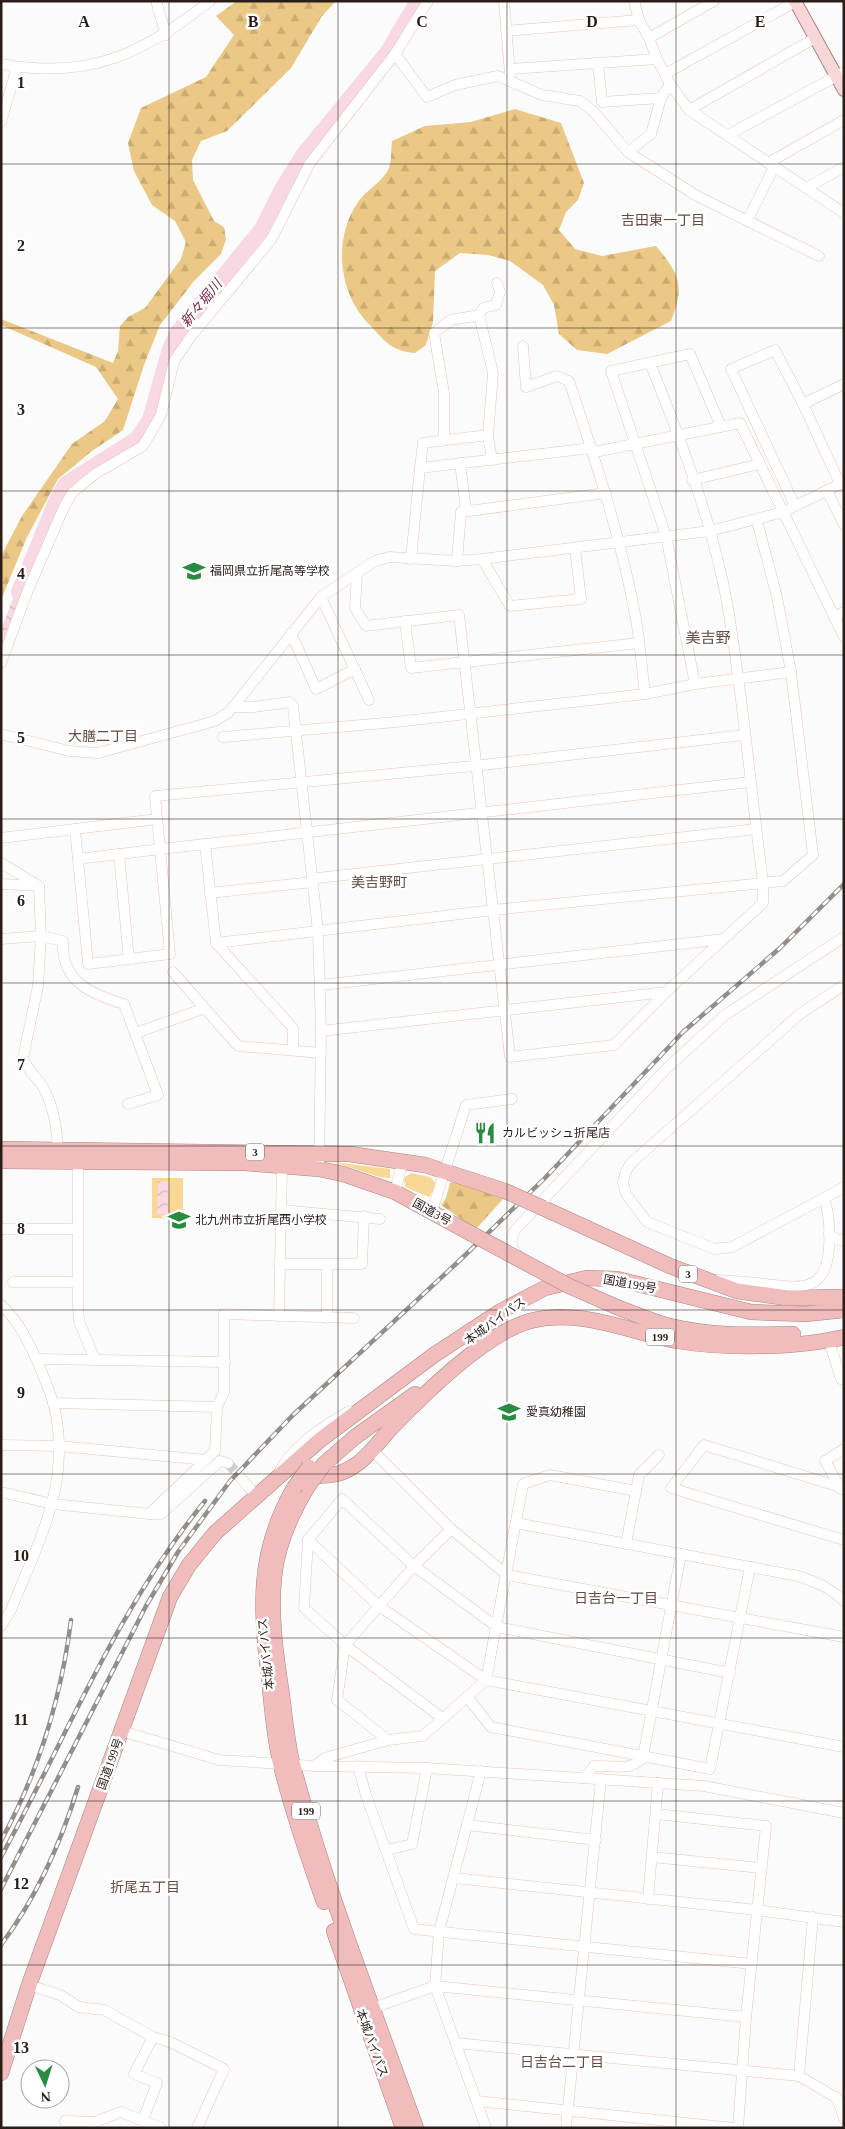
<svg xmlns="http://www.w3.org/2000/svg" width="845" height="2129" font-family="'Times New Roman','Noto Sans JP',serif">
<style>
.grass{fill:#f9d795}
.forest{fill:url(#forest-firs)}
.water{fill:url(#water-waves)}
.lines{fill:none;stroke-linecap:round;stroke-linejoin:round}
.river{stroke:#f8d8e2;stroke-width:16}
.minor-tunnel{stroke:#d1cfce;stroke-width:10;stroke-dasharray:10 5;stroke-linecap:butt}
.minor-casing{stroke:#e7c4b8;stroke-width:11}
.major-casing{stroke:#ab8583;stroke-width:14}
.highway-casing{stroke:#ab8583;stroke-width:16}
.minor{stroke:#fff;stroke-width:10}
.major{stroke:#f7d7d7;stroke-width:12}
.highway{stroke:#f1bdbc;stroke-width:15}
.rail-casing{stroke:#948e8b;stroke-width:4.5}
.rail{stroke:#fff;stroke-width:2.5;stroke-dasharray:8;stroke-linecap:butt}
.highway-bridge-casing{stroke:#ab8583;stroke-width:16;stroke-linecap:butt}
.highway-bridge{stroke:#f1bdbc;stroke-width:15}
.grid{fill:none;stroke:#2a1d18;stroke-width:1;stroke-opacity:0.55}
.labels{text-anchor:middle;stroke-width:5;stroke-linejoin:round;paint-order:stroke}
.shield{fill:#fff;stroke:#6a615d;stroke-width:1}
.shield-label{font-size:11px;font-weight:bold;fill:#2a1d18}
.poi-label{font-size:12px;fill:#2a1d18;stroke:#fff;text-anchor:start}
.street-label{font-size:12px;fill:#2a1d18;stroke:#fff}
.neighbourhood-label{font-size:14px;fill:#674a40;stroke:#fff}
.water-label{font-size:14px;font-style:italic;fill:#7d284c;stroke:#fff}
.quarter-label{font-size:15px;fill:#674a40;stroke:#fff}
.grid-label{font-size:16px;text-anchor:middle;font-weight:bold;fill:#2a1d18;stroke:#fff;stroke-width:5;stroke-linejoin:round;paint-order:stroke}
</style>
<defs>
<pattern id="forest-firs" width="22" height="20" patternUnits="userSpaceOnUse" patternTransform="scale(1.25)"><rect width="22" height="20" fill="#ebc885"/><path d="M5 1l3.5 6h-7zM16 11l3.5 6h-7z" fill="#caab72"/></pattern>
<pattern id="water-waves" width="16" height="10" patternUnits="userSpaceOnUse" patternTransform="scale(1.25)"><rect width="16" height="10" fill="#f8d8e2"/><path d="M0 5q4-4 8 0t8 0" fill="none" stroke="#d5b9c1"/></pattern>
</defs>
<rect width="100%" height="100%" fill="#fbfbfb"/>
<g class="grass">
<polygon points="333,1162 390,1169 390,1178 380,1177"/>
<polygon points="411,1173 430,1177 435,1182 435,1188 429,1197 405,1187 404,1178"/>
<polygon points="152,1178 183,1178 183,1219 152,1218"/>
</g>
<g class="forest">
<polygon points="237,1 336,1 322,16 291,68 227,131 201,141 192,160 193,180 214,221 224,227 226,239 221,254 194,281 160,325 144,365 123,430 92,451 58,479 27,537 1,600 1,556 22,516 72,444 105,421 118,399 96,367 1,325 1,319 113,363 118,351 120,326 128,317 145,308 181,259 186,242 175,221 152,205 134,171 128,143 141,108 206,77 234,35 216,16"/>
<path d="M 515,109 L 561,123 L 584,183 L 578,200 L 566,212 L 559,230 L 575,249 L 602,256 L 656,246 C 680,275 685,285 671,321 L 607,354 L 577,350 L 559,334 L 554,305 L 543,285 L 510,261 L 488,255 L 460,253 L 435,271 L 433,322 L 426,345 L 415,353 C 390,351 384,340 368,323 C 338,292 333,238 358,202 C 366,190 383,182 389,168 C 392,160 391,149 392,141 L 425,126 L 471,122 Z"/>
<polygon points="454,1182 483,1190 503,1199 476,1229 441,1205 446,1198 450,1183"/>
</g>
<g class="water">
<polygon points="24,570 29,573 7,631 9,634 1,653 1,630"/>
<polygon points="158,1181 169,1181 168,1214 157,1214"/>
</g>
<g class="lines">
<polyline class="river" points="19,592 56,502 66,484 137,439 150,420 170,349 178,332 262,229 281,191 304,154 387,53 418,1"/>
<polyline class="minor-tunnel" points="228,1463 240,1477"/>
<g class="minor-casing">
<g id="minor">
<polyline points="156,1 166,35"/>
<polyline points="504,1 510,74"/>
<polyline points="634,1 639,20 649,38 657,59 670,84 689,110 844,213"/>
<polyline points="506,31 639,20"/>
<polyline points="649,38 714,1"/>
<polyline points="395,54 427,97 455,85 498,76 542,95 580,101 594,112 628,152 697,196 819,256"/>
<path d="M 1,64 C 89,80 143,54 210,1"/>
<polyline points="598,64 602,102 661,98"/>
<polyline points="510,69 657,59"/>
<polyline points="665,74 795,2"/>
<polyline points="689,110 815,38"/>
<polyline points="1,122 17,67"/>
<polyline points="728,135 844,72"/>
<polyline points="628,152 651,134 661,98 670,84"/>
<polyline points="768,163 844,120"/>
<polyline points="806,188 844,167"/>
<polyline points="747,221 774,167"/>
<polyline points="479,315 493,373 488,435"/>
<path d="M 523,346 L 526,387 L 557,376 L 569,381 C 595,459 621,537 636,619 C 640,643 642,669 645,694"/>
<polyline points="803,404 840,484"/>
<polyline points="444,440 444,393 434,333 451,320 479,315 483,308 496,305 500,292 497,283"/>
<polyline points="594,452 740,423 844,637"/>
<polyline points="460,463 466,510"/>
<polyline points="420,468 423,443 488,435 492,460"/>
<polyline points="692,480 760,464"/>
<polyline points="827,491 844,525"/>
<polyline points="795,506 731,369 775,350 803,404 844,384"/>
<polyline points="411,559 420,468 592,448"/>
<polyline points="482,559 510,606 581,599 575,548"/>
<polyline points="457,561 461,512 606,493"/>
<path d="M 357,574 L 355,608 L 366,626 L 459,615 L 510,1057 L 614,1045 L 666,992 L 763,903 L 763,882 C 751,791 743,699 728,608 C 714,526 681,440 650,363"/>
<polyline points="321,597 369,700"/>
<polyline points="834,617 844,612"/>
<polyline points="405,621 411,668 639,643"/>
<polyline points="291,633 316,689 355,669"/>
<polyline points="1,663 28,590 64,507 73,492 95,474 143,446 161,415 174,361 192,335 271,240 310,163 395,54 428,1"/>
<polyline points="695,684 666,536 611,371 690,354 721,427"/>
<polyline points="233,707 254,707 290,702 293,706 318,931 321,1031 319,1169"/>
<polyline points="1,734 69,751 98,753 215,721 229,712 321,597 375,561 389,557 457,561 482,559 710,531 783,512 844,482"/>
<polyline points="744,735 474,766 155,796 170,954 88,964 78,859 161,849 750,782"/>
<polyline points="223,737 396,722 645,694 695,684 791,672"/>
<polyline points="75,830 78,859"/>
<polyline points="1,838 157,819"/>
<polyline points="205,844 216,943 293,1028 293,1049"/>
<polyline points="119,854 129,960"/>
<polyline points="1,863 39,886"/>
<path d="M 1,884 L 39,886 L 41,936 L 38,986 L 23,1058 C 27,1070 36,1076 43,1087 C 54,1106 58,1134 58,1156"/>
<polyline points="210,893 313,882 318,878 756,829"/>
<path d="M 1,939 L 41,936 L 63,941 C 61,981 90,994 124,1004 L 158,1095 L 128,1104"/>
<polyline points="216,943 494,910 783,881 813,855 791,672 777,597 757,521"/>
<polyline points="173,972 238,1046 321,1053"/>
<polyline points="321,985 724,939"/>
<polyline points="321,1031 666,992"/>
<polyline points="136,1033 205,1008"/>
<polyline points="78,1161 78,1307 79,1321 95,1360"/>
<polyline points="395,1192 403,1160"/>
<polyline points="824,1198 732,1247 715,1249 647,1222 626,1194 623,1183 625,1174 630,1164 800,1014 844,985"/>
<polyline points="281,1210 380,1219"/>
<polyline points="432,1211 466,1105 512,1099"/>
<polyline points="1,1229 77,1229"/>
<polyline points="829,1234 838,1240 844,1240"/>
<path d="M 519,1257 C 511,1248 509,1241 515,1230 L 666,1069 L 725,1015 L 844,937"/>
<polyline points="279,1264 362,1264 364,1216"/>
<polyline points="327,1265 327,1318"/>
<path d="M 718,1280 C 734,1281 749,1282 765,1284 C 800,1288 826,1293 829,1248 C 830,1231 830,1214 824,1198 L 844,1187"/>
<polyline points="13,1282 76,1282"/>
<path d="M 1,1305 C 19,1320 32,1349 41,1370 C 45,1381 51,1393 54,1406 C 72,1483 39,1540 11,1610 L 1,1626"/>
<polyline points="279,1316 282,1165"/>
<polyline points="829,1341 841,1379 844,1378"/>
<polyline points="36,1359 225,1362"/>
<polyline points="53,1403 217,1407"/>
<polyline points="1,1445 59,1446 206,1460"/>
<polyline points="372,1450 451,1529 507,1575 844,1637"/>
<path d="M 279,1473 C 290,1448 326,1424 349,1411"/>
<polyline points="240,1477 257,1497"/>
<polyline points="840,1487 704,1445 671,1488 844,1540"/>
<polyline points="841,1489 825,1461 844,1449"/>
<polyline points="1,1492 53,1504 149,1514 215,1451 217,1407 224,1392 224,1314 354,1318"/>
<polyline points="149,1514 161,1514 220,1461 228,1463"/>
<path d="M 516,1523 L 798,1576 C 816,1582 831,1588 844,1601"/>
<polyline points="308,1540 379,1606 486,1680 844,1747"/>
<polyline points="626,1544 639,1475 659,1455"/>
<polyline points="468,1698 491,1727 710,1769 750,1567"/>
<polyline points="442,1718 345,1645 304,1608 308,1540 342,1499 414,1566 497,1627 730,1673"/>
<polyline points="122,1731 219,1760 314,1766 427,1768 704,1786 844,1813"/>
<polyline points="388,1740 337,1700 345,1645 414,1566 451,1529"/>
<polyline points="314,1766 325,1758 388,1740 423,1736 486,1680 523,1484 550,1475 636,1491"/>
<polyline points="358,1766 366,1795 414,1929 752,1964"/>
<polyline points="481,1771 439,1932 435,1986 486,2128"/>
<path d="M 584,1778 L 594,1766 C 611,1765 633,1772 643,1757 L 681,1554"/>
<polyline points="656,1814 766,1826 746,2017 738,2128"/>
<polyline points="467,1825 596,1840"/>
<polyline points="387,1850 412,1844 427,1768"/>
<polyline points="652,1857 761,1868"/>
<polyline points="454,1878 757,1910 844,1922"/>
<polyline points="648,1899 658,1783"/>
<polyline points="29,1985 60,1995 79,2007 104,2010 153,2037 170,2042 224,2069 197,2128"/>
<polyline points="367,2010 435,1986 746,2017"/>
<polyline points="456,2043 799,2076 837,2098 844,2118"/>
<polyline points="799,2076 813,1917"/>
<polyline points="477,2101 733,2128"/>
<polyline points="143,2120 157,2083 134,2074 153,2037"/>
<polyline points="65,2121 95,2122 121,2112 161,2128"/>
<polyline points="566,2128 601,1779"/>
</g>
</g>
<g class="major-casing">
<polyline id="major" points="795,1 844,90"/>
</g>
<g class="highway-casing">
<g id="highway">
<polyline points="1,1149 349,1154 425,1165 505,1191"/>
<polyline points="1,1161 245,1163 319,1169 343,1174 395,1192 470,1233"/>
<polyline points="543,1208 670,1266 737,1291 788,1298 844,1297"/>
<path d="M 619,1308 C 636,1314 653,1322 670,1326 C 710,1336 752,1335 793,1334"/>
<polyline points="324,1464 355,1437 415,1394"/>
<path d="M 306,1477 C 318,1475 332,1477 343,1472 C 365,1463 378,1442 393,1426 C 425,1393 486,1333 530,1321 C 582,1308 628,1332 678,1341 C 725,1349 798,1348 844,1337"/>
<path d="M 308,1486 C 291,1514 277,1545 274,1578 C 270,1616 276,1657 282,1695 C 285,1718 287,1743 293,1766 C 326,1889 373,2008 416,2128"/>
<path d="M 294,1488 C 257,1552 260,1608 269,1679 C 272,1707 274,1737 281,1765 C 292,1811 308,1857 324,1902"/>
<polyline points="334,1931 403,2128"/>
<polyline points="1,2073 29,1985 170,1597 189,1565 215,1533 320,1440 434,1355 501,1311 545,1288 587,1278 617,1279 751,1312 805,1314 844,1310"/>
</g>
</g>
<use href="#minor" class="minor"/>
<use href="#major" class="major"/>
<use href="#highway" class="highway"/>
<g class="rail-casing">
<g id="rail">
<path d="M 1,1841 C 39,1771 61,1700 71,1620"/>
<path d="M 1,1857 C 66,1738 118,1607 205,1501"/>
<polyline points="1,1889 146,1606 178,1552 230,1481 293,1415 458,1262 544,1179 683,1032 780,948 844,884"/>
<path d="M 1,1945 C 36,1898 61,1843 78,1787"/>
</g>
</g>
<use href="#rail" class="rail"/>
<g class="highway-bridge-casing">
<g id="highway-bridge">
<polyline points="505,1191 543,1208"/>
<polyline points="470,1233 569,1286 619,1308"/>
<polyline points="308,1486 324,1464"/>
<polyline points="294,1488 309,1467"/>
</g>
</g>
<use href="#highway-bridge" class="highway-bridge"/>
</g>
<path class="grid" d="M 169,1 L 169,2128M 338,1 L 338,2128M 507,1 L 507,2128M 676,1 L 676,2128M 1,164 L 844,164M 1,328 L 844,328M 1,491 L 844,491M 1,655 L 844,655M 1,819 L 844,819M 1,983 L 844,983M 1,1146 L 844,1146M 1,1310 L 844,1310M 1,1474 L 844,1474M 1,1638 L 844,1638M 1,1801 L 844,1801M 1,1965 L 844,1965"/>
<defs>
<g id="school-bare" transform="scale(1.725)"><path d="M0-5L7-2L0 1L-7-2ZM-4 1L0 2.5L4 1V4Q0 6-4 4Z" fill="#288c40" stroke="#fff" stroke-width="2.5" paint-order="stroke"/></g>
<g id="restaurant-bare" transform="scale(1.725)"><path d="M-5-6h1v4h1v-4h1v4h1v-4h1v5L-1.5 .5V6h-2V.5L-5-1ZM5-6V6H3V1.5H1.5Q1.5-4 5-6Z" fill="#288c40" stroke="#fff" stroke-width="2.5" paint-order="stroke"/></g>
</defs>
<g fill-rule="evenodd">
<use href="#school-bare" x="194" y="571"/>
<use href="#restaurant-bare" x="485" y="1133"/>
<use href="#school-bare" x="179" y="1220"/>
<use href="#school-bare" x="509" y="1412"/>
</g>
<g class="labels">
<g class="shield">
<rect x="246" y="1143.5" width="18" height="17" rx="4"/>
<rect x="679" y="1265.5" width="18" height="17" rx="4"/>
<rect x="646" y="1328.5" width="28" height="17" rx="4"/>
<rect x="292" y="1802.5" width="28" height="17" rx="4"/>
</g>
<g class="shield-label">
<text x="255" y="1156">3</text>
<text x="688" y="1278">3</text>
<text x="660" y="1341">199</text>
<text x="306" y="1815">199</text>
</g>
<g class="poi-label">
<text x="210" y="575">福岡県立折尾高等学校</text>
<text x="502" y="1137">カルビッシュ折尾店</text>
<text x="195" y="1224">北九州市立折尾西小学校</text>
<text x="526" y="1416">愛真幼稚園</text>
</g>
<g class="street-label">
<text transform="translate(432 1212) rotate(29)" y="4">国道3号</text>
<text transform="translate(630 1284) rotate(10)" y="4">国道199号</text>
<text transform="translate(495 1321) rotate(-36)" y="4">本城バイパス</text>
<text transform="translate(266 1654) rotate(-96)" y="4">本城バイパス</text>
<text transform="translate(110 1764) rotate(-70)" y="4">国道199号</text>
<text transform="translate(372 2043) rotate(70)" y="4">本城バイパス</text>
</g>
<g class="neighbourhood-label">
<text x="663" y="225">吉田東一丁目</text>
<text x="103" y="741">大膳二丁目</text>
<text x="379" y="887">美吉野町</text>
<text x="616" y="1603">日吉台一丁目</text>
<text x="145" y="1892">折尾五丁目</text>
<text x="562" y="2067">日吉台二丁目</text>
</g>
<g class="water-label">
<text transform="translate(201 303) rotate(-51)" y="5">新々堀川</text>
</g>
<g class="quarter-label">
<text x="708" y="643">美吉野</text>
</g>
</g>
<g class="grid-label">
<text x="84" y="27">A</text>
<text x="253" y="27">B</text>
<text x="422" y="27">C</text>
<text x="592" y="27">D</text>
<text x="760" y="27">E</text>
<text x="21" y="88">1</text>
<text x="21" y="251">2</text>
<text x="21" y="415">3</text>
<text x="21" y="579">4</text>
<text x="21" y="743">5</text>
<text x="21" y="906">6</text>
<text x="21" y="1070">7</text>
<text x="21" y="1234">8</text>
<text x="21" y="1398">9</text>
<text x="21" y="1561">10</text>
<text x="21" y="1725">11</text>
<text x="21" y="1889">12</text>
<text x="21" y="2053">13</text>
</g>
<rect width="845" height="2129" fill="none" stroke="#2a1d18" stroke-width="5"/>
<g transform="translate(45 2084) rotate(176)"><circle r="24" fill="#ffffff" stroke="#aaa5a3"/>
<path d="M0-4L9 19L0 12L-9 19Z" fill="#288c40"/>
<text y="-8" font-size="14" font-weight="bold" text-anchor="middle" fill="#2a1d18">N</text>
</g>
</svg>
